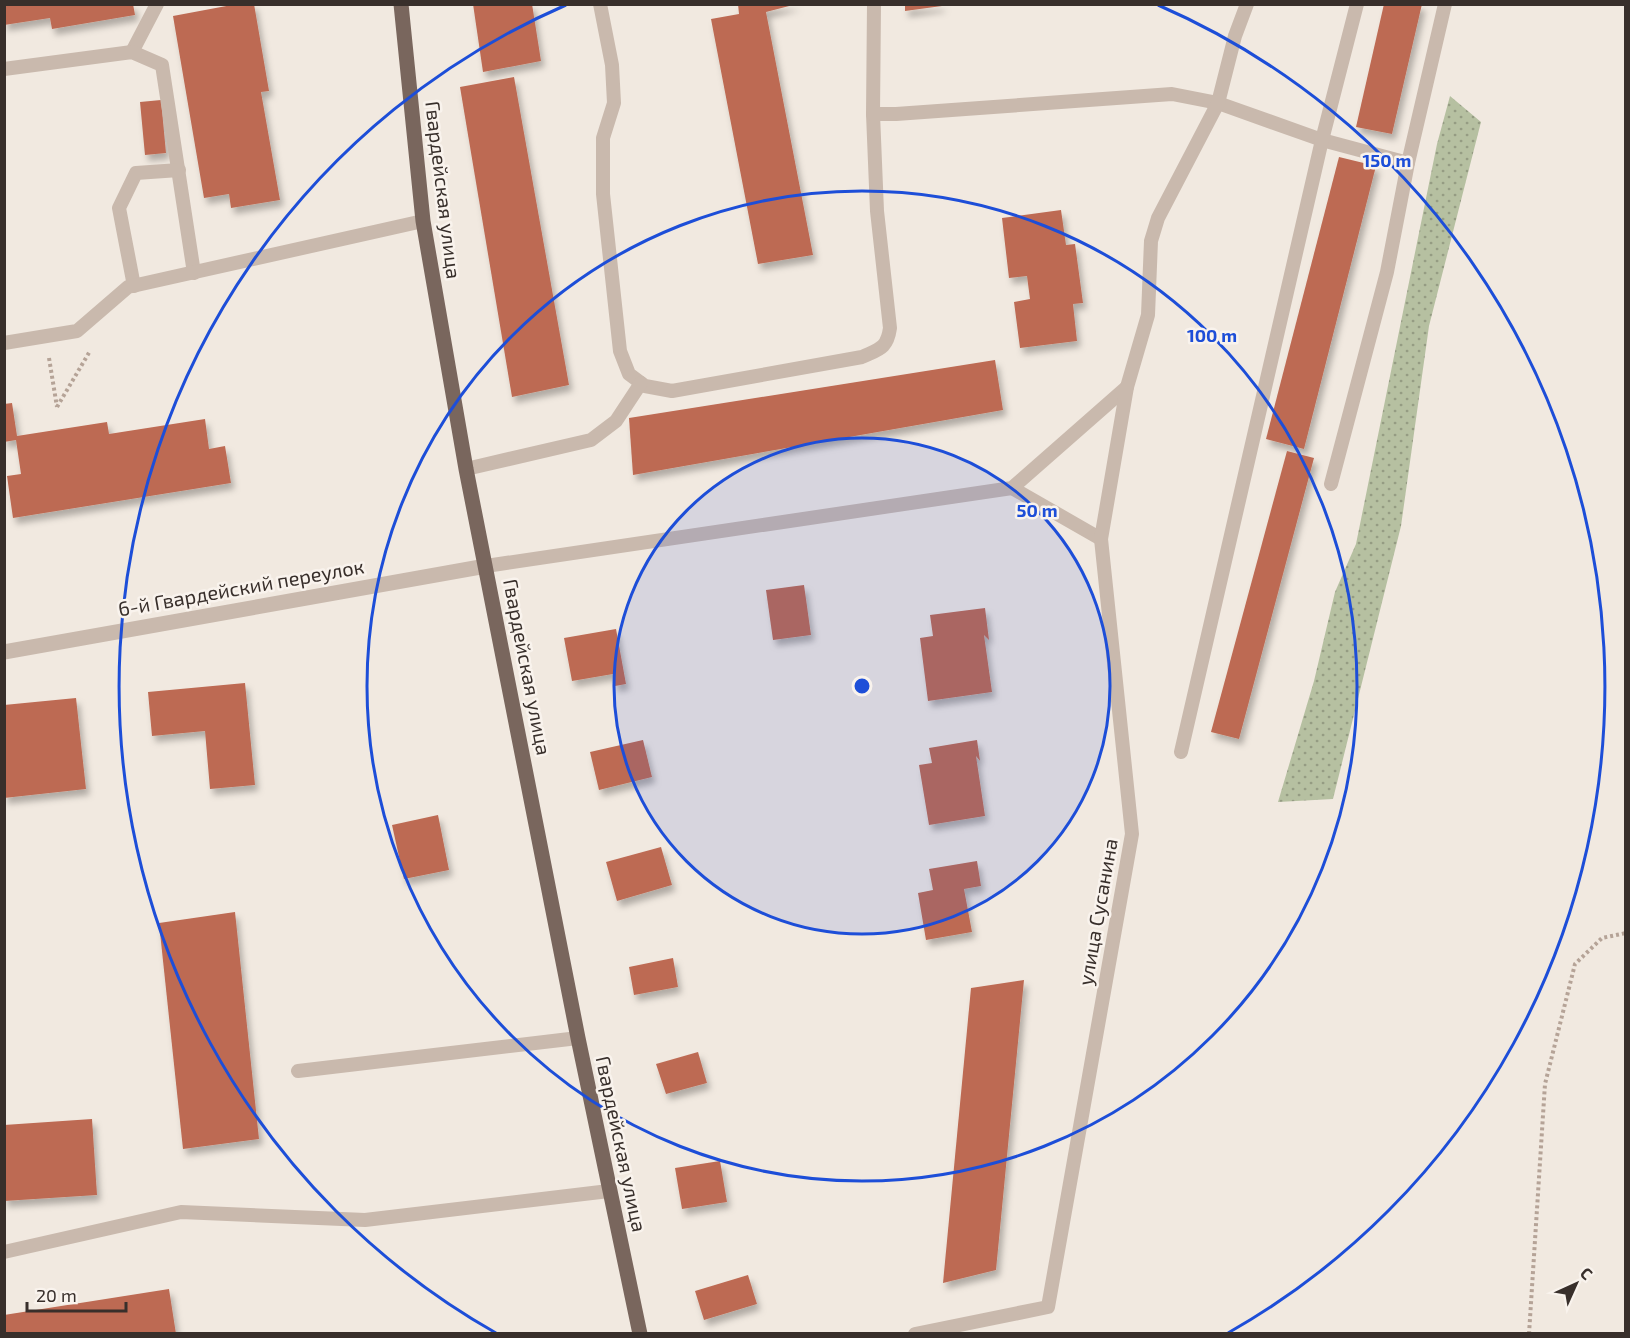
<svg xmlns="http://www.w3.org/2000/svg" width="1630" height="1338" font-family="'Exo 2',sans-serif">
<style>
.park{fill:url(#park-dots)}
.building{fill:#bd6a53;filter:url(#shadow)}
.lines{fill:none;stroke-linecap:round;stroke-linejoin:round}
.path{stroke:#b5a397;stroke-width:4;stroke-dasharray:3 3;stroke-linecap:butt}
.service{stroke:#c9b9ad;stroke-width:14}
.minor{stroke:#c9b9ad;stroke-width:15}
.primary{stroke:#79665d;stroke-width:15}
.ring{fill:none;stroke:#1d4ed8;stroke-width:3}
.labels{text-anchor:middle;stroke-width:5;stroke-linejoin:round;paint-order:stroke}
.street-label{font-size:20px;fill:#382f2b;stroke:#f9f3ed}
.centre{fill:#1d4ed8;stroke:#f9f3ed;stroke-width:3}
.ring-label{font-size:18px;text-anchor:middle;font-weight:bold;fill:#1d4ed8;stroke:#f9f3ed;stroke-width:5;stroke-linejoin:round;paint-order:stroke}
</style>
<defs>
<pattern id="park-dots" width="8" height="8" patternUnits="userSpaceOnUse" patternTransform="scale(1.5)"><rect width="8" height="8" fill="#b6c0a1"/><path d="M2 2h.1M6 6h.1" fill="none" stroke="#959c83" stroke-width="1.8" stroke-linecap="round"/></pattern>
<filter id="shadow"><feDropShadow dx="3.5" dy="6" stdDeviation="3" flood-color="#0004"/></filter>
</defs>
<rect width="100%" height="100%" fill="#f1e9e0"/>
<polygon class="park" points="1450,96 1481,122 1429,326 1401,526 1333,799 1278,802 1314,681 1335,592 1356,544 1437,144"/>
<g class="building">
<polygon points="4,4 133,4 135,15 52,29 50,18 4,25"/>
<polygon points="237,4 254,4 269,91 261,92 280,200 231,208 229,194 204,198 173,16"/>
<polygon points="473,4 532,4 541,61 483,72"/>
<polygon points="738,4 797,4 766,12 813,255 758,264 711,19 739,14"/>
<polygon points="905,4 941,4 942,6 905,11"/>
<polygon points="1384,4 1422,4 1392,134 1356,127"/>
<polygon points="514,77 569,385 512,397 460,87"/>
<polygon points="161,100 166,153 145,155 140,102"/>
<polygon points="1339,157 1376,166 1304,449 1266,439"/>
<polygon points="1061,210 1066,245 1075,244 1083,303 1073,304 1077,341 1020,348 1014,302 1030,299 1027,276 1009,278 1002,218"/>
<polygon points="995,360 1003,410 633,475 629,418"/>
<polygon points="12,403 17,436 107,422 109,434 205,419 209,449 225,446 231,483 13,518 7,476 21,474 16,440 4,442 4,404"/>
<polygon points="1287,451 1314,458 1239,739 1211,732"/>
<polygon points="804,585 811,635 773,640 766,590"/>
<polygon points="985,608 989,640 984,635 992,692 928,701 920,638 933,636 930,615"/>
<polygon points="616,629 626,684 615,686 613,674 572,681 564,638"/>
<polygon points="245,683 255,785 210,789 205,731 152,736 148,692"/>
<polygon points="76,698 86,789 4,798 4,705"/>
<polygon points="643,740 652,777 599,790 590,752"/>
<polygon points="977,740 980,761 976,756 985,816 929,825 919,765 932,763 929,748"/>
<polygon points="438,815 449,870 404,879 392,825"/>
<polygon points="661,847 672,885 617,901 606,862"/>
<polygon points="977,861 981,886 964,889 972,932 926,940 918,893 933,890 929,869"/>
<polygon points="235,912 259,1139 183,1149 159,923"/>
<polygon points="673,958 678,987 634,995 629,967"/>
<polygon points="1024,980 996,1270 943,1283 971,988"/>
<polygon points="698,1052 707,1083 666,1094 656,1064"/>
<polygon points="92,1119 97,1195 4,1201 4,1125"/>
<polygon points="720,1161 727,1202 682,1209 675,1168"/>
<polygon points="748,1275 757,1304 704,1320 695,1291"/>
<polygon points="169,1289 176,1334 4,1334 4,1315"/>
</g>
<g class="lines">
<g class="path">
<polyline points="49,358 57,407"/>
<polyline points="57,407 90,351"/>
<polyline points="1529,1334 1545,1084 1575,964 1602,938 1626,933"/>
</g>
<g class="service">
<path d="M 600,4 L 612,65 L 614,103 L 603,138 L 603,194 L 620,351 L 629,374 L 645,386 L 672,391 L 862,357 C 879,349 887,349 890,328 L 877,211 L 873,114"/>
<polyline points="874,4 873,114 896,114 1172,94 1218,103 1322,140 1408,163"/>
<polyline points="132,52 157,4"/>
<polyline points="4,69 132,52 162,65 194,273"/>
<polyline points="134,286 119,208 136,173 179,170"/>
<polyline points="4,343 77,331 128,287 423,221"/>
<polyline points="466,469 591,440 616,421 641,383"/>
<polyline points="1331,484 1387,272 1408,163 1445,4"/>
<polyline points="1012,488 1101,539"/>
<polyline points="486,566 1012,488 1127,387"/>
<polyline points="1181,752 1322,140 1357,4"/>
<polyline points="298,1071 578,1038"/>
<polyline points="4,1252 181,1212 365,1220 609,1191"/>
<polyline points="915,1334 1048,1307 1132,834 1101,539 1127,387 1148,315 1151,241 1158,218 1218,103 1235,36 1247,4"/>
</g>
<polyline class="minor" points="4,652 486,566"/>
<polyline class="primary" points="401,4 423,221 466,469 578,1038 640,1334"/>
</g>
<circle cx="862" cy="686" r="248" fill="#1d4ed8" fill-opacity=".12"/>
<g class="ring">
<circle cx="862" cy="686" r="248"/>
<circle cx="862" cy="686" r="495"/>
<path d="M496 1333A743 743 0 0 1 566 5M1158 5A743 743 0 0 1 1228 1333"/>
</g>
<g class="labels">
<g class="street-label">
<text transform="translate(443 190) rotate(83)" y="7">Гвардейская улица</text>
<text transform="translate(241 588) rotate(-10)" y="7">6-й Гвардейский переулок</text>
<text transform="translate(527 667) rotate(79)" y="7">Гвардейская улица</text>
<text transform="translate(1098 912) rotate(-80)" y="7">улица Сусанина</text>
<text transform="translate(621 1144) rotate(78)" y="7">Гвардейская улица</text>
</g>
</g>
<circle cx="862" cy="686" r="9" class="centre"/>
<g class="ring-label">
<text x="1387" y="167">150 m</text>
<text x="1212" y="342">100 m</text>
<text x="1037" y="517">50 m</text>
</g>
<rect width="1630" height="1338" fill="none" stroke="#382f2b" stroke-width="12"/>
<g transform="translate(1576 1284) rotate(45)" stroke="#f9f3ed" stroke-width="4.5" paint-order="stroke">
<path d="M0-4.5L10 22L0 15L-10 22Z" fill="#382f2b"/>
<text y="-9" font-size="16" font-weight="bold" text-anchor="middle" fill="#382f2b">С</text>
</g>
<path d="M27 1302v9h99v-9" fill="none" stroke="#382f2b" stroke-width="3"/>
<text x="36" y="1302" font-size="18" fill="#382f2b" stroke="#f9f3ed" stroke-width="4.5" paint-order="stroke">20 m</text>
</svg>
